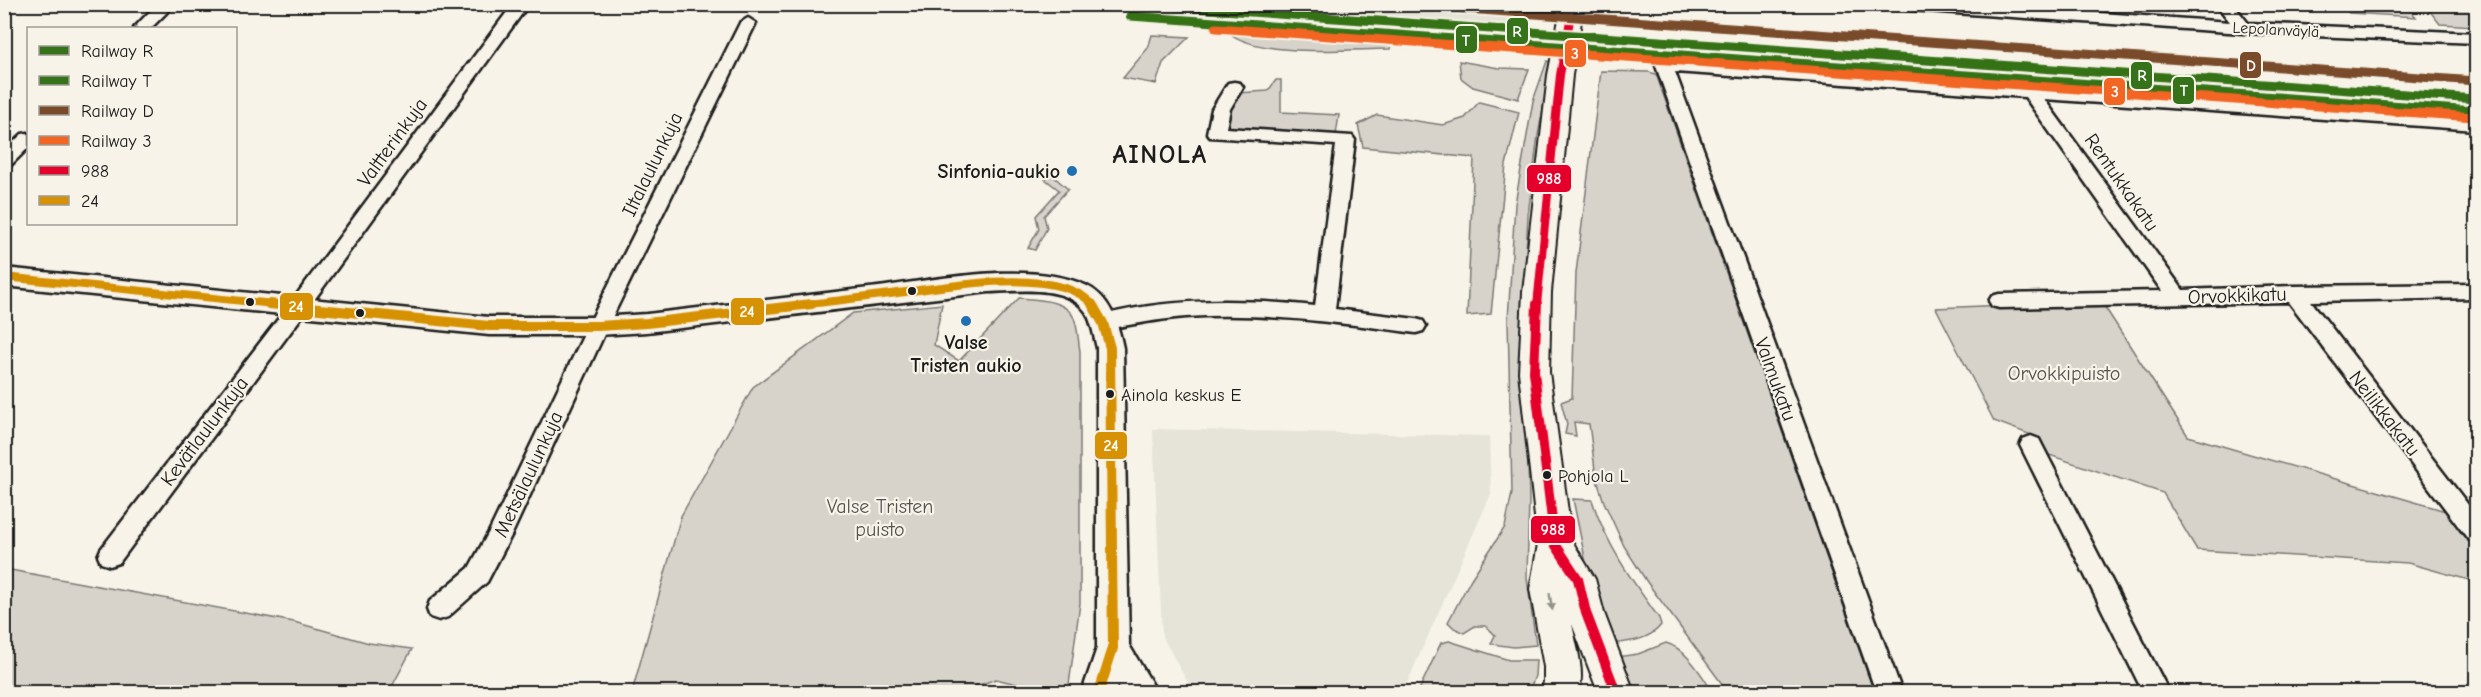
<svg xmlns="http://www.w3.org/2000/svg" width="2481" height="697" font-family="'Comic Neue',sans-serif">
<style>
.built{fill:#e6e3d9}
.green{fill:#d7d3cb;stroke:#7a7874;stroke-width:1.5}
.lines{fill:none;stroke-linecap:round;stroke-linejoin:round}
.minor-casing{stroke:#1c1c1c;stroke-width:5}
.tertiary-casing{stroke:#1c1c1c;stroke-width:5}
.secondary-casing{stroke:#1c1c1c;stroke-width:4}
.minor{fill:#f7f3e8;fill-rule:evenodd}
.tertiary{fill:#f7f3e8;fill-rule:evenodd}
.secondary{fill:#f7f3e8;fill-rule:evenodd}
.bus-1-far1-casing{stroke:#f7f3e8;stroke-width:11}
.bus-1-casing{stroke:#f7f3e8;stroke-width:14}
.bus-2-far1-casing{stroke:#f7f3e8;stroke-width:11}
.bus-2-casing{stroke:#f7f3e8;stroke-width:14}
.bus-1-far1{stroke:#e4002b;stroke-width:8}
.bus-1{stroke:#e4002b;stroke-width:10}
.bus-2-far1{stroke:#d69104;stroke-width:8}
.bus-2{stroke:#d69104;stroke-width:10}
.rail-1-casing{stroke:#f7f3e8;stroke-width:13}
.rail-2-casing{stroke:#f7f3e8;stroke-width:13}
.rail-3-casing{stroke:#f7f3e8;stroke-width:13}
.rail-4-casing{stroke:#f7f3e8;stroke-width:13}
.rail-1{stroke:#357219;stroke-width:9}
.rail-2{stroke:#357219;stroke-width:9}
.rail-3{stroke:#7a4b2a;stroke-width:9}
.rail-4{stroke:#f26522;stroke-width:9}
.oneway{fill:#94928c}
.poi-dot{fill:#1f6fb2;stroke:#f7f3e8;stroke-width:2}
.bus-dot{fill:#1c1c1c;stroke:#f7f3e8;stroke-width:2}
.labels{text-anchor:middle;stroke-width:4.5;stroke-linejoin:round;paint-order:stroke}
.far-street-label{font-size:16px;fill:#1c1c1c;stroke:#f7f3e8}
.bus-label{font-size:18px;fill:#1c1c1c;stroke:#f7f3e8;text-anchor:start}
.street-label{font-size:20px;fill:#1c1c1c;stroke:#f7f3e8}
.poi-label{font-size:20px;font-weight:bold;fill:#1c1c1c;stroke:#f7f3e8;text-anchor:end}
.park-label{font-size:20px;fill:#545351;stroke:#f7f3e8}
.district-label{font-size:26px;font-weight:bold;letter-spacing:1.5px;fill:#1c1c1c;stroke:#f7f3e8}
.line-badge{stroke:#f7f3e8;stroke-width:2}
.badge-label{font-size:16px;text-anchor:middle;font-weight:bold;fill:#fff}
</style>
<rect width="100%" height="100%" fill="#f7f3e8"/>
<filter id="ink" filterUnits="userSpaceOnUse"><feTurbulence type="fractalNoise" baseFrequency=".0167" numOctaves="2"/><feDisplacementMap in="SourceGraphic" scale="12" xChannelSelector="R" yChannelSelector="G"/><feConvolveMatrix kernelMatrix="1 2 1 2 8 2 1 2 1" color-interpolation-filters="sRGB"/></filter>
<g filter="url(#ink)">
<g class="built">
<polygon points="1450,4 1526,10 1525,36 1078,5"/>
<polygon points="1153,429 1489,436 1491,494 1403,692 1193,692 1162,636"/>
</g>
<g class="green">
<polygon points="2343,5 2406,5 2416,17 2349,13"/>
<polygon points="2425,5 2448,7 2447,5 2476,5 2476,26 2440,24"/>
<path d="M 1229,33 L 1391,45 L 1390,49 C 1349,49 1261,58 1229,33 Z"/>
<polygon points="1152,35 1189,37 1163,63 1156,84 1123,78 1148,48"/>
<polygon points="1459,61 1499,68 1529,69 1518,99 1473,87 1461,78"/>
<polygon points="1547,61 1552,62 1538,135 1528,215 1524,291 1529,500 1527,578 1536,645 1514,647 1491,644 1495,635 1486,626 1475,626 1464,633 1454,628 1448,622 1471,579 1505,527 1512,493 1508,320 1515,204 1533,101"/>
<polygon points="1601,71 1649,72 1656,74 1874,692 1728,692 1647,582 1624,546 1604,502 1596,477 1589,424 1574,422 1576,436 1565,434 1567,424 1561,402 1572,398 1576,273"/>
<polygon points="1276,80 1281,80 1281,112 1339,115 1336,135 1223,130 1228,110 1238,93 1268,91"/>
<polygon points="1479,102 1519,112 1506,165 1491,314 1467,316 1474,158 1363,147 1358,125 1377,115 1443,125 1465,118"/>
<polygon points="1052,175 1068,189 1044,216 1047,228 1035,250 1028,248 1039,229 1036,216 1059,190 1045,179"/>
<path d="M 1019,298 C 1036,300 1066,299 1074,318 C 1078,327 1078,341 1080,351 L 1080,603 L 1068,692 L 1049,692 L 996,679 L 960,692 L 632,692 L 681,516 L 753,387 L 853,313 L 942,304 L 934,345 L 959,361 Z"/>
<polygon points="2101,301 2188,436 2449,512 2476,550 2476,582 2408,563 2197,550 2163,493 2043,453 2034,436 1994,421 1936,308"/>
<path d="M 1573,499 L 1592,500 C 1606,544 1632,581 1659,618 L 1661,625 C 1649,641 1627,642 1609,644 L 1590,583 Z"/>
<polygon points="5,569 294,622 369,643 412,649 389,692 5,692"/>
<polygon points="1449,641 1509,660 1536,660 1535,676 1529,691 1418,692 1441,643"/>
<path d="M 1666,643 C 1686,648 1702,676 1713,692 L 1631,692 L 1616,657 L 1638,654 Z"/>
</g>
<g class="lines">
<g class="minor-casing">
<g id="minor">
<polygon points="157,4 175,4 151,28 134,28"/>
<polygon points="513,4 529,4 306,311 119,563 110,566 101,563 98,556 101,549 292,301"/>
<polygon points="1889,4 1973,4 2230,22 2216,4 2233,4 2248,23 2476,33 2476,43 2243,33 1897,9"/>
<polygon points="748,18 756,23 608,326 512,534 487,582 448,617 439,620 430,617 427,609 430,601 469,568 490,530 588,326 740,23"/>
<polygon points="1664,61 2476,120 2476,130 2044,99 2183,290 2293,286 2476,284 2476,298 2311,301 2476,515 2476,541 2468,539 2289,302 1999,308 1992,306 1989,301 1992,296 1999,294 2162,291 2025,97 1675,72 1902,692 1876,692 1656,66"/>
<path d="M 1234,82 L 1240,83 L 1243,87 L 1230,109 L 1226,128 L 1352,136 L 1355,140 L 1335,309 L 1416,319 L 1423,321 L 1426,326 L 1423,331 L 1416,333 C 1340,323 1263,312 1186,317 C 1159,319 1131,325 1104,329 L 1097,327 L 1094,322 L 1097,317 C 1166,297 1244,299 1315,306 L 1336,145 L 1210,137 L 1207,133 L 1212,109 L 1228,83 Z"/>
<polygon points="28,133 28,148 10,166 4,168 4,151 22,134"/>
<polygon points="2031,436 2039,439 2042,445 2169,692 2143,692 2020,445 2023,439"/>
</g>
</g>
<g class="tertiary-casing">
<path id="tertiary" d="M 4,268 L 489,317 L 598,317 L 647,314 C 721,305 795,297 869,288 C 930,281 1028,259 1085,285 C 1110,296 1118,323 1123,348 L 1129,645 L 1157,692 L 1122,692 L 1118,685 L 1116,692 L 1082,692 L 1097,648 L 1097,348 C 1094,337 1092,322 1086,312 C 1066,284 1018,291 989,292 L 647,332 L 598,335 L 489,335 L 4,286 Z"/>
</g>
<g class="secondary-casing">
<path id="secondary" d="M 1562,4 L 1584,4 L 1572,75 L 1551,292 L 1549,372 L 1572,541 L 1595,579 L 1604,613 L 1634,692 L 1598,692 L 1572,624 C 1576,646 1585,670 1579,692 L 1541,692 L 1544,682 L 1544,667 L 1530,589 L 1538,544 L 1519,372 L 1523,292 L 1548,75 Z"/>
</g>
<use href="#minor" class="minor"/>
<use href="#tertiary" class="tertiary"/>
<use href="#secondary" class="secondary"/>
<g class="bus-1-far1-casing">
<polyline id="bus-1-far1" points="1537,305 1560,75 1573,4"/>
</g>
<g class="bus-1-casing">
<polyline id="bus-1" points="1537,304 1534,372 1555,544 1578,579 1586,613 1616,692"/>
</g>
<g class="bus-2-far1-casing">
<g id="bus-2-far1">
<polyline points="4,277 284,305"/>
<path d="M 799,305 C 829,302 860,298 890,294 C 939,288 1058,263 1093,305"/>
</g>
</g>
<g class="bus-2-casing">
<g id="bus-2">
<polyline points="269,304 489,326 598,326 647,323 812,304"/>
<polyline points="1092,304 1103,323 1110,348 1113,648 1099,692"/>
</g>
</g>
<use href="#bus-1-far1" class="bus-1-far1"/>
<use href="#bus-1" class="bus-1"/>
<use href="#bus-2-far1" class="bus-2-far1"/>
<use href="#bus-2" class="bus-2"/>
<g class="rail-1-casing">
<polyline id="rail-1" points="1138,4 2476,99"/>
</g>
<g class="rail-2-casing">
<polyline id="rail-2" points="1130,16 2475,111"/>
</g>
<g class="rail-3-casing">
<polyline id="rail-3" points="1395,4 2476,81"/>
</g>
<g class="rail-4-casing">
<polyline id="rail-4" points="1216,28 2474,117"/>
</g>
<use href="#rail-1" class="rail-1"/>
<use href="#rail-2" class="rail-2"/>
<use href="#rail-3" class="rail-3"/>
<use href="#rail-4" class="rail-4"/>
</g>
<defs><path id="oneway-solid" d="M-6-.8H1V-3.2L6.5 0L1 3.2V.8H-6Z" transform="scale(1.5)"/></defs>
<use class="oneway" href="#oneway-solid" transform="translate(1551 602) rotate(80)"/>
</g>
<g class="poi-dot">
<circle cx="1072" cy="171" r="6"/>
<circle cx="966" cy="321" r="6"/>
</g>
<g class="bus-dot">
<circle cx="912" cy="291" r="5"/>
<circle cx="250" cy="302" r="5"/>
<circle cx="360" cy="313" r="5"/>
<circle cx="1110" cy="394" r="5"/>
<circle cx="1547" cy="475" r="5"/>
</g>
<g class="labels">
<g class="far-street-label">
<text transform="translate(2276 29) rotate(3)" y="6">Lepolanväylä</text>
</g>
<g class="bus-label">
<text x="1121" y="401">Ainola keskus E</text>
<text x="1558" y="482">Pohjola L</text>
</g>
<g class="street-label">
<text transform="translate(392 142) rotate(-54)" y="7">Valtterinkuja</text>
<text transform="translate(652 164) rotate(-64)" y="7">Iltalaulunkuja</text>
<text transform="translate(2122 182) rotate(55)" y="7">Rentukkakatu</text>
<text transform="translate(2237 295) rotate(-2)" y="7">Orvokkikatu</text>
<text transform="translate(1776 379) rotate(70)" y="7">Valmukatu</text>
<text transform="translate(2385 413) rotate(52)" y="7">Neilikkakatu</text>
<text transform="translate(204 431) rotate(-53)" y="7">Kevätlaulunkuja</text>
<text transform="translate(528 474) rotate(-65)" y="7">Metsälaulunkuja</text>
</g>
<g class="poi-label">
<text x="1060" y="178">Sinfonia-aukio</text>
<text x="966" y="349" text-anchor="middle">Valse<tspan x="966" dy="23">Tristen aukio</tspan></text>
</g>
<g class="park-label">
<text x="2064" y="380">Orvokkipuisto</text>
<text x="880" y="513">Valse Tristen<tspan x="880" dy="23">puisto</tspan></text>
</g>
<g class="district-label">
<text x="1160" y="163">AINOLA</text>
</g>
</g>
<g class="line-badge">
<rect x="1506" y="17" width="23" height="28" rx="6" fill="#357219"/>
<rect x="1455" y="25" width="23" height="29" rx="6" fill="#357219"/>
<rect x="1564" y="39" width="23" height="29" rx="6" fill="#f26522"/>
<rect x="2239" y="51" width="23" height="28" rx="6" fill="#7a4b2a"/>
<rect x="2130" y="61" width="23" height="29" rx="6" fill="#357219"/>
<rect x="2172" y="76" width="23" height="29" rx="6" fill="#357219"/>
<rect x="2103" y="77" width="23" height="29" rx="6" fill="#f26522"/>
<rect x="1526" y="164" width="46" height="29" rx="6" fill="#e4002b"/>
<rect x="279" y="292" width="35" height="29" rx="6" fill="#d69104"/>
<rect x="730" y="297" width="35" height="29" rx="6" fill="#d69104"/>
<rect x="1094" y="431" width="34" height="29" rx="6" fill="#d69104"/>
<rect x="1530" y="515" width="46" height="29" rx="6" fill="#e4002b"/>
</g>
<g class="badge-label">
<text x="1517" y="37">R</text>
<text x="1466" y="46">T</text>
<text x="1575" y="59">3</text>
<text x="2251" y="71">D</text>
<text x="2142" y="81">R</text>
<text x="2184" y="96">T</text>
<text x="2115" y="97">3</text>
<text x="1549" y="184">988</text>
<text x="296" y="312">24</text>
<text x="747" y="317">24</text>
<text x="1111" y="451">24</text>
<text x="1553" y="535">988</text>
</g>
<rect width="2481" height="697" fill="none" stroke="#f7f3e8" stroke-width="24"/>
<rect x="12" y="12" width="2457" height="673" fill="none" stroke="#1c1c1c" stroke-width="2" filter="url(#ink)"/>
<rect x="27" y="27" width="210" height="198" fill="#f7f3e8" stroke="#9f9d96" stroke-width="1.5"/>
<rect x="39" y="46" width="30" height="9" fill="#357219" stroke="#9f9d96" stroke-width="1.5"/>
<text x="81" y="57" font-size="18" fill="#1c1c1c">Railway R</text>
<rect x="39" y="76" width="30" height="9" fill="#357219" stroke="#9f9d96" stroke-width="1.5"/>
<text x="81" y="87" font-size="18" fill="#1c1c1c">Railway T</text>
<rect x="39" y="106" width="30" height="9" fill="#7a4b2a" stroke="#9f9d96" stroke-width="1.5"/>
<text x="81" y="117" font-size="18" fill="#1c1c1c">Railway D</text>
<rect x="39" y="136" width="30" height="9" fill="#f26522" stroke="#9f9d96" stroke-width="1.5"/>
<text x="81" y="147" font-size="18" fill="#1c1c1c">Railway 3</text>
<rect x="39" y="166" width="30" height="9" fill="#e4002b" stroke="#9f9d96" stroke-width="1.5"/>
<text x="81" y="177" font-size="18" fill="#1c1c1c">988</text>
<rect x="39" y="196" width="30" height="9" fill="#d69104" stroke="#9f9d96" stroke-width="1.5"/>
<text x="81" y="207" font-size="18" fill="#1c1c1c">24</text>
</svg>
